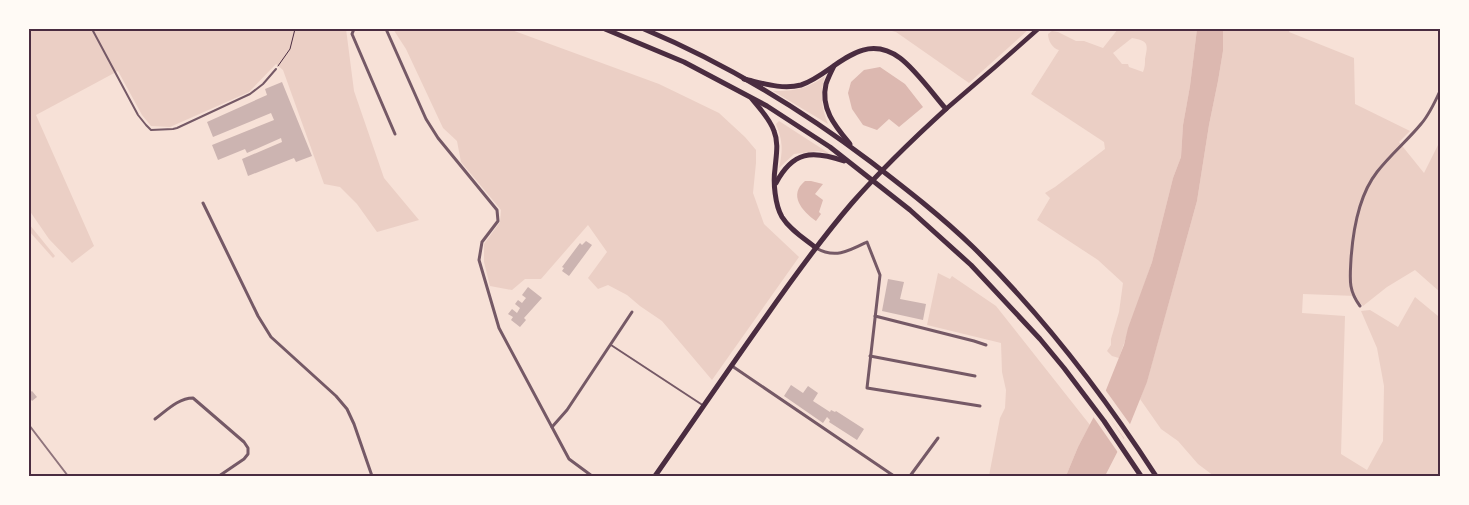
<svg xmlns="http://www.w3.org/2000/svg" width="1469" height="505" font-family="'Roboto Serif',serif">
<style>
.green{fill:#ebcfc5;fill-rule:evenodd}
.water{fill:#dcb8b0}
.pier{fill:#f7e1d7}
.building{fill:#ccb4b1}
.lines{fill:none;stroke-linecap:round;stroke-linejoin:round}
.path{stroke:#4a2c40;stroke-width:1}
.service{stroke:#755966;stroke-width:2}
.minor{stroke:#755966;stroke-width:3}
.secondary{stroke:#4a2c40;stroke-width:4.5}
.primary{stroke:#4a2c40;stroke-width:5}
.rail{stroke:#8f747c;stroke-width:2}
.neatline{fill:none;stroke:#4a2c40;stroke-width:2}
</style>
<rect width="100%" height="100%" fill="#f7e1d7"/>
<g class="green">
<polygon points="29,29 346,29 354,91 384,178 419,220 377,232 357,204 340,187 324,184 283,70 276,64 249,92 170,127 151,126 142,115 118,71 36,115 94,246 72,263 49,239 29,210"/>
<polygon points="393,29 509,29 659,84 719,113 745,137 756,150 756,163 753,193 764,224 799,257 712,380 662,321 640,306 627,295 608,285 598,289 588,278 607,252 588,225 541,279 525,279 512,290 490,286 484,262 484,244 500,222 501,210 461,162 457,141 443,128 406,49"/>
<polygon points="884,29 1029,29 969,83 896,32"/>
<path d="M 1118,29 L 1197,29 L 1190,86 L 1183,125 L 1181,157 L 1173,178 L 1152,262 L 1119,358 L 1112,356 L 1107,351 L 1111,345 L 1111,339 L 1119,312 L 1123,283 L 1098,260 L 1037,220 L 1050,198 L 1045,193 L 1055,187 L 1105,149 L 1104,142 L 1031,94 L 1059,50 C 1053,49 1048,41 1048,34 L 1052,31 L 1058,32 L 1076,41 L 1084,41 L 1103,48 ZM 1132,38 C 1149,41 1148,44 1145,59 C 1145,64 1145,67 1143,72 L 1129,67 L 1128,64 L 1122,64 L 1113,53 Z"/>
<polygon points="1223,29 1290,29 1289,32 1354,58 1355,104 1410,131 1399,142 1424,173 1439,143 1440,144 1440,292 1415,270 1387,287 1363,306 1359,302 1356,296 1303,294 1302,313 1345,316 1341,454 1367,470 1383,441 1384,386 1377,348 1361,311 1370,310 1398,327 1415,297 1438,316 1440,314 1440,476 1214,476 1198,464 1178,441 1161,429 1140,399 1147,381 1197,201 1209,125 1218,81 1223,51"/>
<path d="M 825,76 C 820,92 821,108 828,124 L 773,91 C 795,91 807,89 825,76 Z"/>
<path d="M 779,121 L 830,154 L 818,151 L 794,154 L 779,168 C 783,151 783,141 776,124 Z"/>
<polygon points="29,224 55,256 53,258 29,231"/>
<polygon points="938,273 950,279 952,276 996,306 1090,425 1078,447 1066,476 989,476 1000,418 1005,408 1006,390 1002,372 1001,343 927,325"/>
</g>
<g class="water">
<polygon points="1197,29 1223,29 1223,51 1218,81 1209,125 1197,201 1147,382 1124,439 1105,476 1066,476 1078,447 1100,405 1124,345 1128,328 1152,262 1173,178 1181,157 1183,125 1190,86"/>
<polygon points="880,67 905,84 923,107 899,127 889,119 877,130 863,125 852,109 848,93 851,82 864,70"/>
<path d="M 805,181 L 811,181 L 823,184 L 815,194 L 823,200 L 819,212 L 821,214 L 816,221 C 802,211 788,195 805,181 Z"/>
</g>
<polygon class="pier" points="1104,388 1132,427 1126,441 1109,417 1126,442 1119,454 1092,415"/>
<g class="building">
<polygon points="282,82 312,156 296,162 294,158 248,176 242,159 282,142 281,138 247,153 245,149 218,160 212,145 274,120 271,113 213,137 207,122 267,95 265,89"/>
<polygon points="586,241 592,245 569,276 562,271 564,268 562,267 580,243 582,245"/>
<polygon points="888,279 904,282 900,299 926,304 923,320 882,311"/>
<polygon points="528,287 542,298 524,318 526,320 520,327 511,320 513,317 508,314 512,309 517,313 520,308 515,304 518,300 522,303 526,298 522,295"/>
<polygon points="791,385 803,393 808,386 818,393 813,401 830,412 831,410 835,412 836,411 864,429 857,440 829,422 830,420 827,417 823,423 784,396"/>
<polygon points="32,391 37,397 32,401 29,397 29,393"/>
</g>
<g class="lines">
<polyline class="path" points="278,66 290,49 295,29"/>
<g class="service">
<polyline points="92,29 138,115 146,125 151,130 173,129 177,128 250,94 263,84 276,69"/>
<polyline points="611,345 704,406"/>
</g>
<g class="minor">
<polyline points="354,29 352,34 395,134"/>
<polyline points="386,29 426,119 438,138 497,210 498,221 482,242 479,260 499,328 569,459 592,476"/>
<polyline points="203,203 258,316 271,337 336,396 347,409 354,424 372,476"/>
<path d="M 816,248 C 835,259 849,251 867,242 L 880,275 L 867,388 L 980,406"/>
<path d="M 1360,306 C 1348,290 1350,279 1351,259 C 1353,230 1359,195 1377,172 C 1390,155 1407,141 1421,124 C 1429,115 1435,102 1440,91"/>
<polyline points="875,316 974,341 986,345"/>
<polyline points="870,356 975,376"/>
<polyline points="732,366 894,476"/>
<path d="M 155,419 C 166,411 178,398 193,398 L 244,442 L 248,448 L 248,454 L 244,459 L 219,476"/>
<polyline points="552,427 567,410 632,312"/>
<polyline points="910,476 938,438"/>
</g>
<polyline class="secondary" points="946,109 995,67 1038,29"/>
<g class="primary">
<polyline points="605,29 684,62 767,106 830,147 910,210 971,265 1040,339 1064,368 1104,421 1141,476"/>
<path d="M 644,29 C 725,63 801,109 871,162 C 906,189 941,216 973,247 C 1043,316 1103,394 1156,476"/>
<path d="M 834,66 C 831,72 828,78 826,84 C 820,109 836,127 850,144"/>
<path d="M 752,99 C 760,109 770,119 774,131 C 779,143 776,156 775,169 C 773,182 775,205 782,217 C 790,230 805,239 816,248"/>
<path d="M 776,183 C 793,151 812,150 844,161"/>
<path d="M 655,476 C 692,423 728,370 765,318 C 793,278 821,239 852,203 C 881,170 913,139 946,109 C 933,94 915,69 900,58 C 860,29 833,75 801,85 C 782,90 762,83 744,79"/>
</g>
<polyline class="rail" points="29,425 68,476"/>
</g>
<rect width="1469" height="505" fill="none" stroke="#fffaf5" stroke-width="60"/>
<rect x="30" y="30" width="1409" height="445" class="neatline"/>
</svg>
